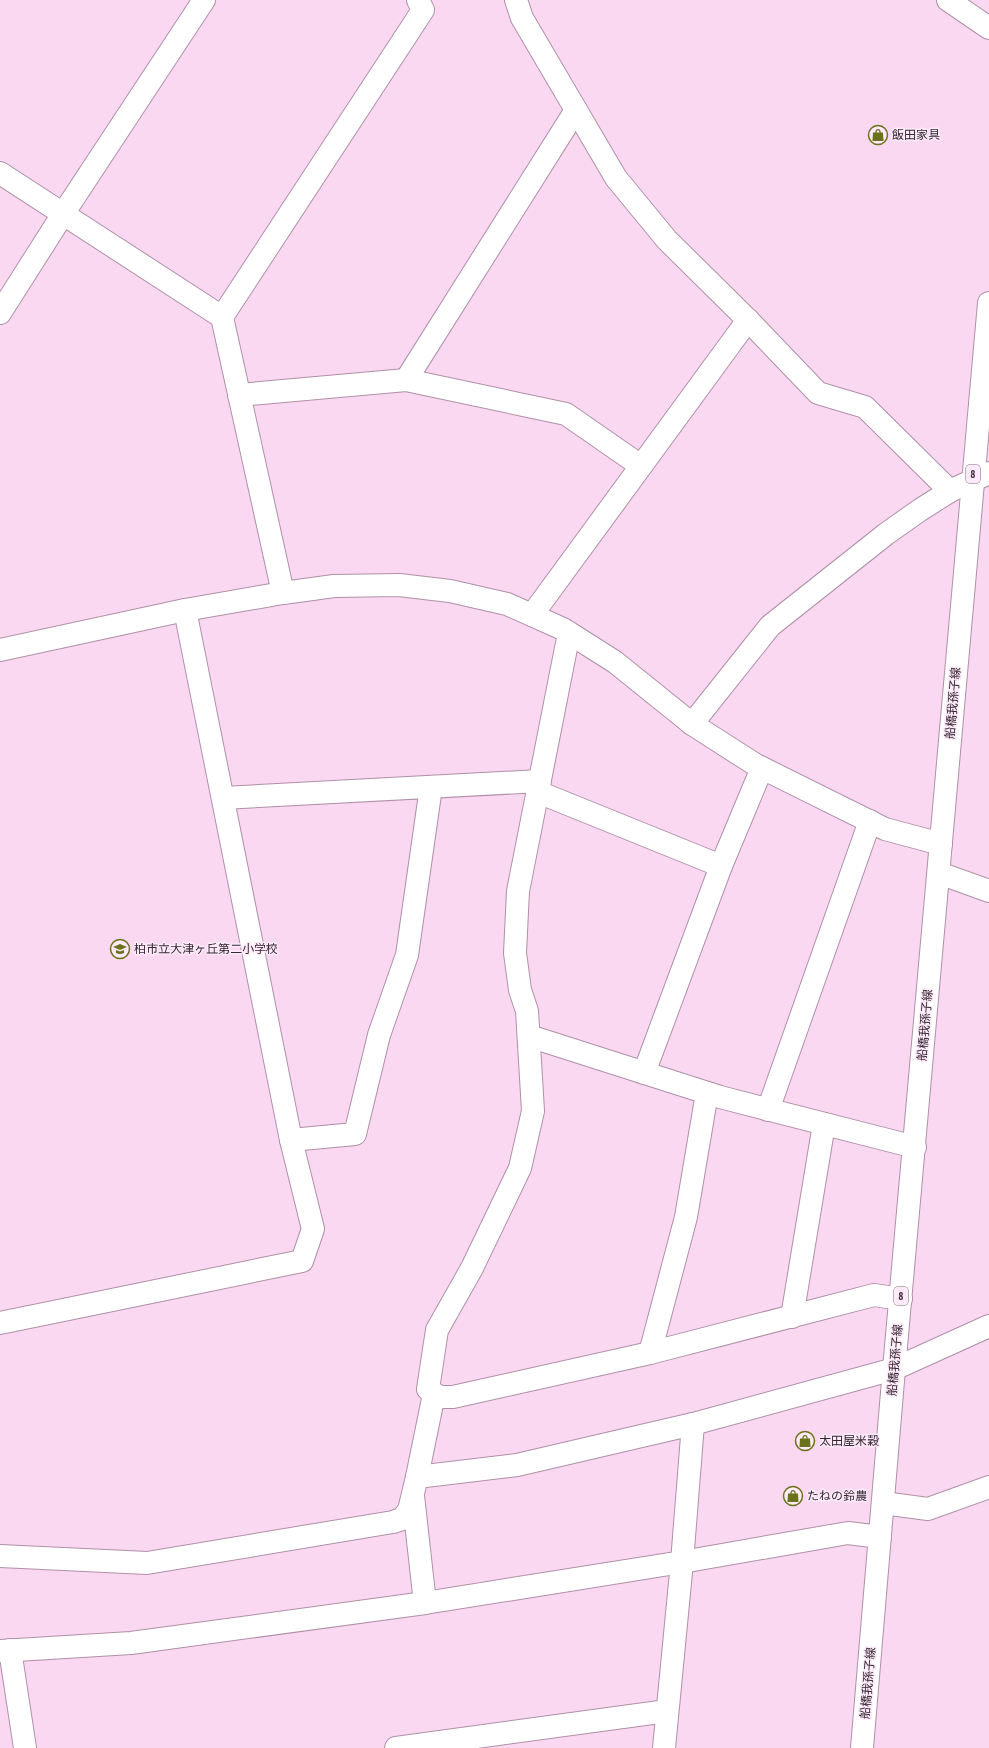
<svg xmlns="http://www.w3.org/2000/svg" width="989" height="1748" font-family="'PT Sans Narrow','Noto Sans JP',sans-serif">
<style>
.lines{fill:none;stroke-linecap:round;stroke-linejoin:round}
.minor-casing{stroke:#af90a8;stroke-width:24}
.major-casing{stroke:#af90a8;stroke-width:24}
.highway-casing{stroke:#af90a8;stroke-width:24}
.minor{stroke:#fff;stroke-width:22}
.major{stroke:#fff;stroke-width:22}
.highway{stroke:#fff;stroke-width:22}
.labels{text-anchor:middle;stroke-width:3;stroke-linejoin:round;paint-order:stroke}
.shield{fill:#feeafa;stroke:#71626d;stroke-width:1}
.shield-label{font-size:11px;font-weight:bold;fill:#342831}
.poi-label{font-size:12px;fill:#342831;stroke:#feeafa;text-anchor:start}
.street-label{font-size:12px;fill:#342831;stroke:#feeafa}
</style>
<rect width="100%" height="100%" fill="#fad8f2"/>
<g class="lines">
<g class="minor-casing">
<g id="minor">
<polyline points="516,0 522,18 616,178 667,240 748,320 818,393 865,407 950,491"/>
<polyline points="0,173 222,317 283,593"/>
<polyline points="0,313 63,214 204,0"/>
<polyline points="222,317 423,10 418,0"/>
<polyline points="406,380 576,110"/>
<polyline points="239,395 406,380 566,414 641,466"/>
<polyline points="185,610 291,1140 355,1134 379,1035 407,955 431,787"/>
<polyline points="532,615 748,320"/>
<polyline points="569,633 518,891 515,953 520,990 527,1011 533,1111 520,1168 472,1268 437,1330 428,1389 439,1397 453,1397 650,1353 874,1295 901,1299"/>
<polyline points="0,650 185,610 283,593 334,586 399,585 450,591 507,604 563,629 615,662 692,724 756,765 885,829 941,844"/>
<polyline points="692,724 770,626 886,534 920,510 950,491 989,473"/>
<polyline points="538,792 721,866"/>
<polyline points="223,798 540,781"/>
<polyline points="939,873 989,891"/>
<polyline points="529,1036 720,1097 915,1147"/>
<polyline points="644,1073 721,866 762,768"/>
<polyline points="768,1110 870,821"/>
<polyline points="792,1317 824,1124"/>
<polyline points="0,1323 302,1261 313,1229 291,1140"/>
<polyline points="650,1353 686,1217 707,1093"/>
<polyline points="417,1477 434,1394"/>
<polyline points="413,1496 425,1603"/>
<polyline points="883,1503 928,1509 989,1487"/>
<polyline points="0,1556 147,1563 393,1522 402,1519 409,1510 417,1477 517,1465 693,1424 894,1369 989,1326"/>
<polyline points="10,1650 25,1748"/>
<polyline points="0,1651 131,1643 425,1603 682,1562 848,1533 880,1537"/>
<polyline points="396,1748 667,1711"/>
<polyline points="664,1748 682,1562 693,1424"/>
</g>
</g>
<g class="major-casing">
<polyline id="major" points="862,1748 894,1369 989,303"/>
</g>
<g class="highway-casing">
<polyline id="highway" points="948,0 989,28"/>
</g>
<use href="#minor" class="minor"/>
<use href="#major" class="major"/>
<use href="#highway" class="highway"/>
</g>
<defs>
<g id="shop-ring" transform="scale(1)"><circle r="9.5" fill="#feeafa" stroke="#6a721a" stroke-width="1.5"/><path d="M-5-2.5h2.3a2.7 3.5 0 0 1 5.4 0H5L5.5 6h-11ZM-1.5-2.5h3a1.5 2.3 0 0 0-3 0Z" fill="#6a721a"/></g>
<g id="school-ring" transform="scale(1)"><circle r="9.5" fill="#feeafa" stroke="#6a721a" stroke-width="1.5"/><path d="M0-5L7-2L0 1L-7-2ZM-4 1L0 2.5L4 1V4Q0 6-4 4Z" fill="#6a721a"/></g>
</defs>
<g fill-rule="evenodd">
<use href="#shop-ring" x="878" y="135"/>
<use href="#school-ring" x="120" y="949"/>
<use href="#shop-ring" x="805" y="1441"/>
<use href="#shop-ring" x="793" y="1496"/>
</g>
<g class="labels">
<g class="shield">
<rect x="966" y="465" width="14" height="18" rx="3"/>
<rect x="894" y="1287" width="14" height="18" rx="3"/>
</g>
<g class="shield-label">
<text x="973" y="478">8</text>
<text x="901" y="1300">8</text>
</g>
<g class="poi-label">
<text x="892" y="139">飯田家具</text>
<text x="134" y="953">柏市立大津ヶ丘第二小学校</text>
<text x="819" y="1445">太田屋米穀</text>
<text x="807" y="1500">たねの鈴農</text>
</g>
<g class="street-label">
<text transform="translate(953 703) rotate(-85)" y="4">船橋我孫子線</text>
<text transform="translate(925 1025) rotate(-85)" y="4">船橋我孫子線</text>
<text transform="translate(895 1360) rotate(-85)" y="4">船橋我孫子線</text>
<text transform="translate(868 1683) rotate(-85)" y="4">船橋我孫子線</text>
</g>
</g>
</svg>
